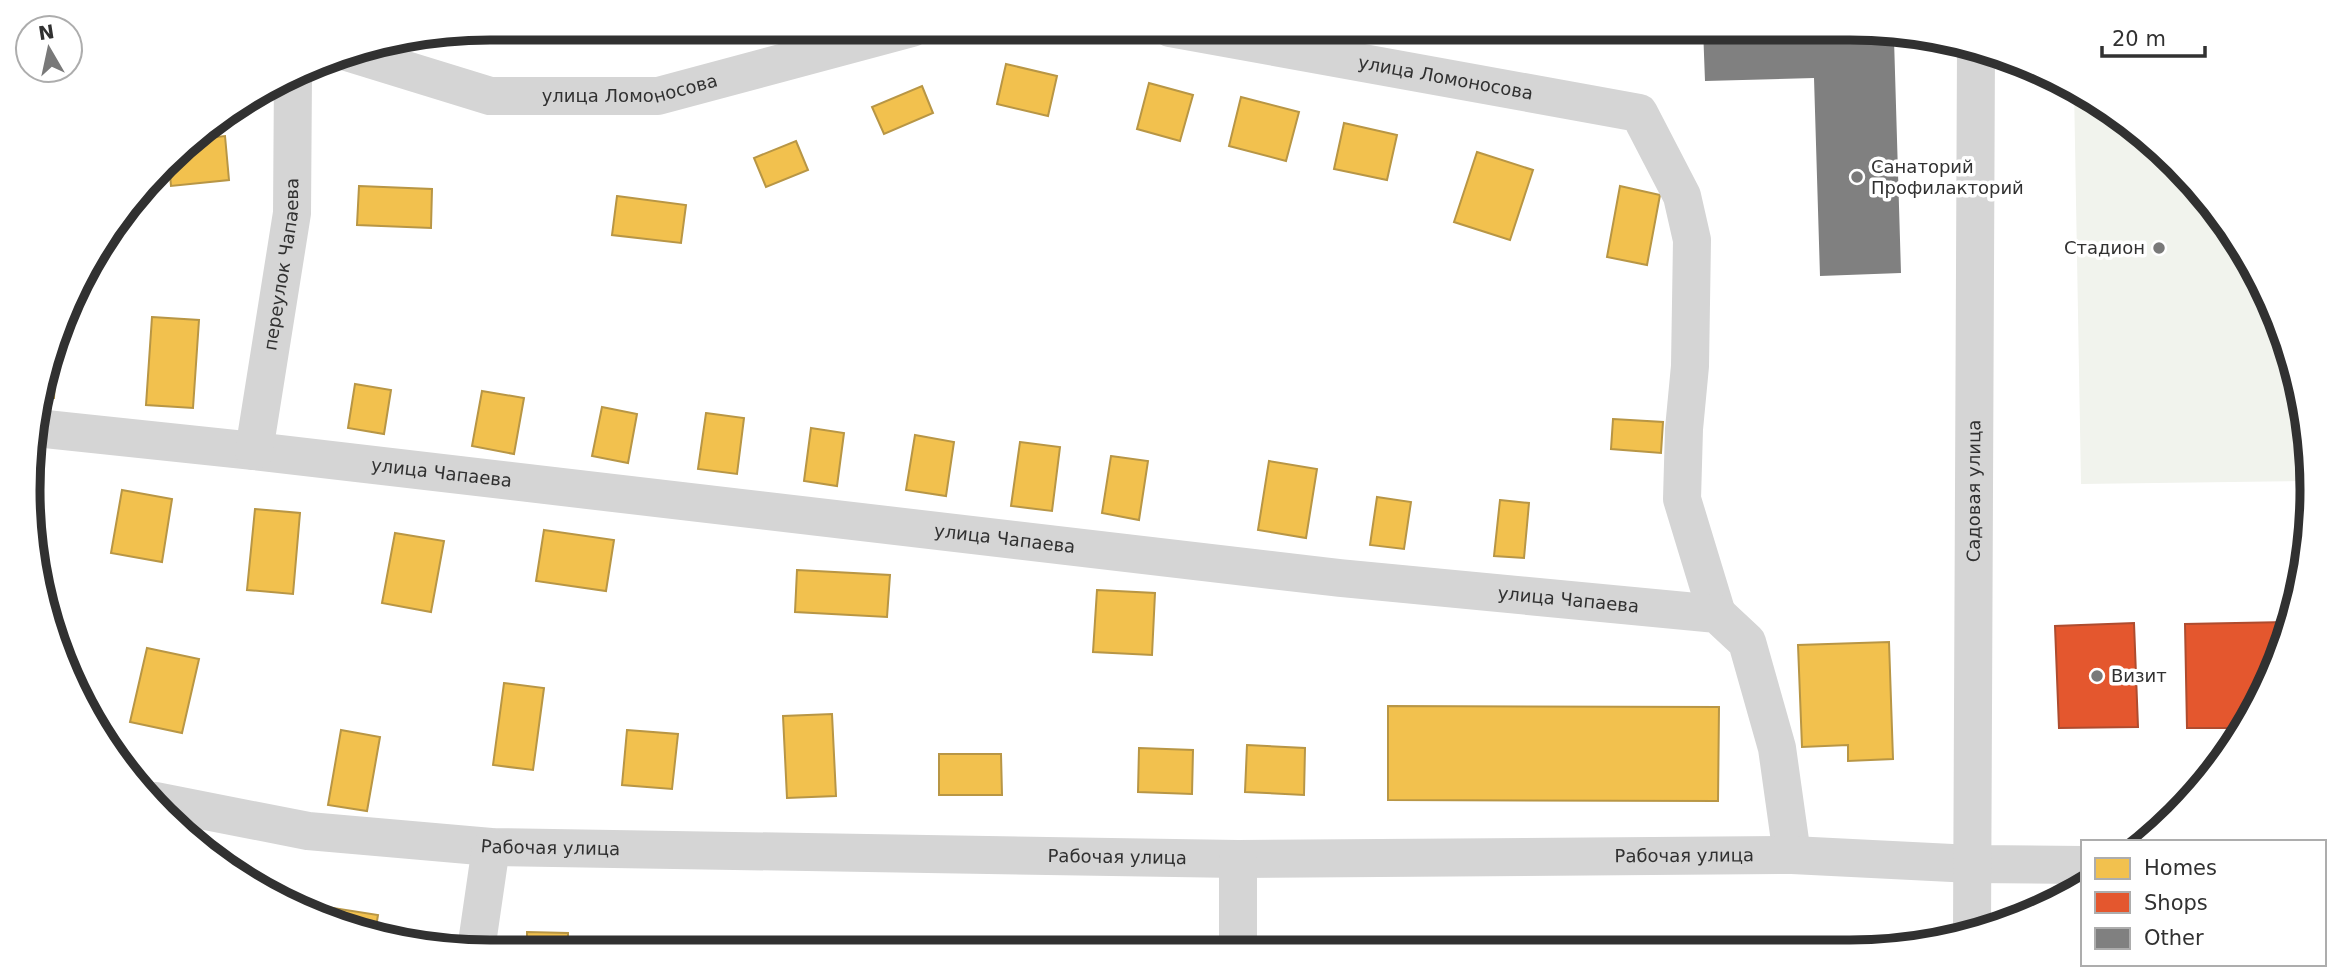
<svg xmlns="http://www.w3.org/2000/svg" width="2340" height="980" font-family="'DejaVu Sans',sans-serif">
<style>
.green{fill:#f1f3ed}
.homes{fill:#f2c14e;stroke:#b89645;stroke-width:2}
.shops{fill:#e4572e;stroke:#ae4c2f;stroke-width:2}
.building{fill:#808080}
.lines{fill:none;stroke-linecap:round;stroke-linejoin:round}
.minor{stroke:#d5d5d5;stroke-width:38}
.poi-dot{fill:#797979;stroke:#fff;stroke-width:2.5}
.labels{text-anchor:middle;stroke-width:7;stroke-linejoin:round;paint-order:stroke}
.street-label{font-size:18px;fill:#313131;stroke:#fff}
.poi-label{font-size:18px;fill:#313131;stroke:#fff;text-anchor:start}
.rim{fill:none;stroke:#313131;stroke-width:9}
</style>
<rect width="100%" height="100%" fill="#fff"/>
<polygon class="green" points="2074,87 2155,143 2217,209 2265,286 2296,371 2311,460 2310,481 2081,484"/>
<g class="homes">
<polygon points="1006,64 1057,76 1048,116 997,104"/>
<polygon points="1149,83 1193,95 1180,141 1137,129"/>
<polygon points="922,86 933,113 884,134 872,107"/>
<polygon points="1241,97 1299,112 1286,161 1229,146"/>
<polygon points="1344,123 1397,135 1387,180 1334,169"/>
<polygon points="225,136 229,180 171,186 169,163 186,142 189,140"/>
<polygon points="796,141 808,170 766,187 754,158"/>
<polygon points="1477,152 1533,170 1510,240 1454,222"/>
<polygon points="359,186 432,189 431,228 357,225"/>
<polygon points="1620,186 1660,195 1647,265 1607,257"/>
<polygon points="617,196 686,205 681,243 612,235"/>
<polygon points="152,317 199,320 193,408 146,405"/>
<polygon points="57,347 54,398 38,397"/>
<polygon points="355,384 391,390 384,434 348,428"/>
<polygon points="482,391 524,398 514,454 472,446"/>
<polygon points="602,407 637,414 628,463 592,456"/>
<polygon points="706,413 744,418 737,474 698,469"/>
<polygon points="1613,419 1663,422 1661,453 1611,449"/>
<polygon points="811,428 844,433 837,486 804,481"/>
<polygon points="915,435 954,442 946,496 906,490"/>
<polygon points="1020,442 1060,447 1052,511 1011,506"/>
<polygon points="1111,456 1148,461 1139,520 1102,513"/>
<polygon points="1269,461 1317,469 1306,538 1258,530"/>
<polygon points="122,490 172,499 162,562 111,553"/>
<polygon points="1377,497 1411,502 1404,549 1370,545"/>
<polygon points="1500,500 1529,503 1524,558 1494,556"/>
<polygon points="255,509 300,513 293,594 247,590"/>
<polygon points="544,530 614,540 606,591 536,581"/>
<polygon points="395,533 444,541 431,612 382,603"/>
<polygon points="797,570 890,575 887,617 795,612"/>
<polygon points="1097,590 1155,593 1152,655 1093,652"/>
<polygon points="1889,642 1893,759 1848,761 1848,745 1802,747 1798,645"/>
<polygon points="147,648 199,659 182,733 130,722"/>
<polygon points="504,683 544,688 533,770 493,765"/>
<polygon points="1388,706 1719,707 1718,801 1388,800"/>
<polygon points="832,714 836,796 787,798 783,716"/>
<polygon points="341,730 380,737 367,811 328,805"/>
<polygon points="627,730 678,734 672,789 622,785"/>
<polygon points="1247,745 1305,748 1304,795 1245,792"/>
<polygon points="1139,748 1193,750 1192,794 1138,792"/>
<polygon points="939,754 1001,754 1002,795 939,795"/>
<polygon points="314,905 378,915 375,933 341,927 313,915"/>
<polygon points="527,932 568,933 568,952 527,952"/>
<polygon points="629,937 684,938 683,951 629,952"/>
</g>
<g class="shops">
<polygon points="2291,622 2287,639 2243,728 2187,728 2185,624"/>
<polygon points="2134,623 2138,727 2059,728 2055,626"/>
</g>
<polygon class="building" points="1703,28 1813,28 1814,41 1894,39 1901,273 1820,276 1814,78 1705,81"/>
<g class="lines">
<g class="minor">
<path id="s1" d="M 1170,28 L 1639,113 L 1682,196 L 1692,240 L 1690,366 L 1684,429 L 1682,499 L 1717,614"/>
<path id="s2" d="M 347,52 L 490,96 L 658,96 L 912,28"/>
<path id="s3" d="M 36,428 L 254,451 L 1340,578 L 1717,614 L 1747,642 L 1777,748 L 1792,855"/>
<path id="s4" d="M 254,451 L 292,213 L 293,75"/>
<path id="s5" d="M 155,801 L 308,831 L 491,847 L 1238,859 L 1792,855 L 1972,864 L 2083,865"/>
<polyline points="1238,859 1238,950"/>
<path id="s6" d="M 1972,932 L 1976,49"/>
<polyline points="476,950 491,847"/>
</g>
</g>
<g class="poi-dot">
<circle cx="1857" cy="177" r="7"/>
<circle cx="2159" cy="248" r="7"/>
<circle cx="2097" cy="676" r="7"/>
</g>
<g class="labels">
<g class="street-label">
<text dy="6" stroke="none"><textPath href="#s1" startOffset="280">улица Ломоносова</textPath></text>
<text dy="6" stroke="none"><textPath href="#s2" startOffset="290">улица Ломоносова</textPath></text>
<text dy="6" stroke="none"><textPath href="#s4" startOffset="189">переулок Чапаева</textPath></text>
<text dy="6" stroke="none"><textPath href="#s3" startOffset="408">улица Чапаева</textPath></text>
<text dy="6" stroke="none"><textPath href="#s6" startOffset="441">Садовая улица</textPath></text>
<text dy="6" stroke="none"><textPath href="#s3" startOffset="975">улица Чапаева</textPath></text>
<text dy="6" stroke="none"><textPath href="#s3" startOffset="1542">улица Чапаева</textPath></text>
<text dy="6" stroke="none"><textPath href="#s5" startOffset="399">Рабочая улица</textPath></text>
<text dy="6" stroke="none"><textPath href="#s5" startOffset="1533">Рабочая улица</textPath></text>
<text dy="6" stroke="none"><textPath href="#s5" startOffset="966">Рабочая улица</textPath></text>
</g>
<g class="poi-label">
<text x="1871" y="173">Санаторий<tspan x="1871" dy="21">Профилакторий</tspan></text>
<text x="2145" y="254" text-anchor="end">Стадион</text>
<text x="2111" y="682">Визит</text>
</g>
</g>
<path d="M0 0H2340V980H0ZM490 40H1850A450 450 0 0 1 2300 490V490A450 450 0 0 1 1850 940H490A450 450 0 0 1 40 490V490A450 450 0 0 1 490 40Z" fill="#fff" fill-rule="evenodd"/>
<path class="rim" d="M490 40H1850A450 450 0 0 1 2300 490V490A450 450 0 0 1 1850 940H490A450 450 0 0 1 40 490V490A450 450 0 0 1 490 40Z"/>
<rect x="2081" y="840" width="245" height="126" fill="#ffffff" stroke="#adadad" stroke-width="2"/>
<rect x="2095" y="858" width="35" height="21" fill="#f2c14e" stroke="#adadad" stroke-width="2"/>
<text x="2144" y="875" font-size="21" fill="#313131">Homes</text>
<rect x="2095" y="892" width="35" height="21" fill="#e4572e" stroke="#adadad" stroke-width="2"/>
<text x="2144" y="910" font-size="21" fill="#313131">Shops</text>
<rect x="2095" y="928" width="35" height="21" fill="#808080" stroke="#adadad" stroke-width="2"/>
<text x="2144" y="945" font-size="21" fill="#313131">Other</text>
<g transform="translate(49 49) rotate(351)"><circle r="33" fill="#ffffff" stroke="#adadad" stroke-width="2"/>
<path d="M0-5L12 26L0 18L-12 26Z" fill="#797979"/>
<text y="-10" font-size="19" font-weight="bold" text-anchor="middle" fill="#313131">N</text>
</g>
<path d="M2102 46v10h103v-10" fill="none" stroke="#313131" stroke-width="3.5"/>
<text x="2112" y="46" font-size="21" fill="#313131" stroke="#ffffff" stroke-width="5" paint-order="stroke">20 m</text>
</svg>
